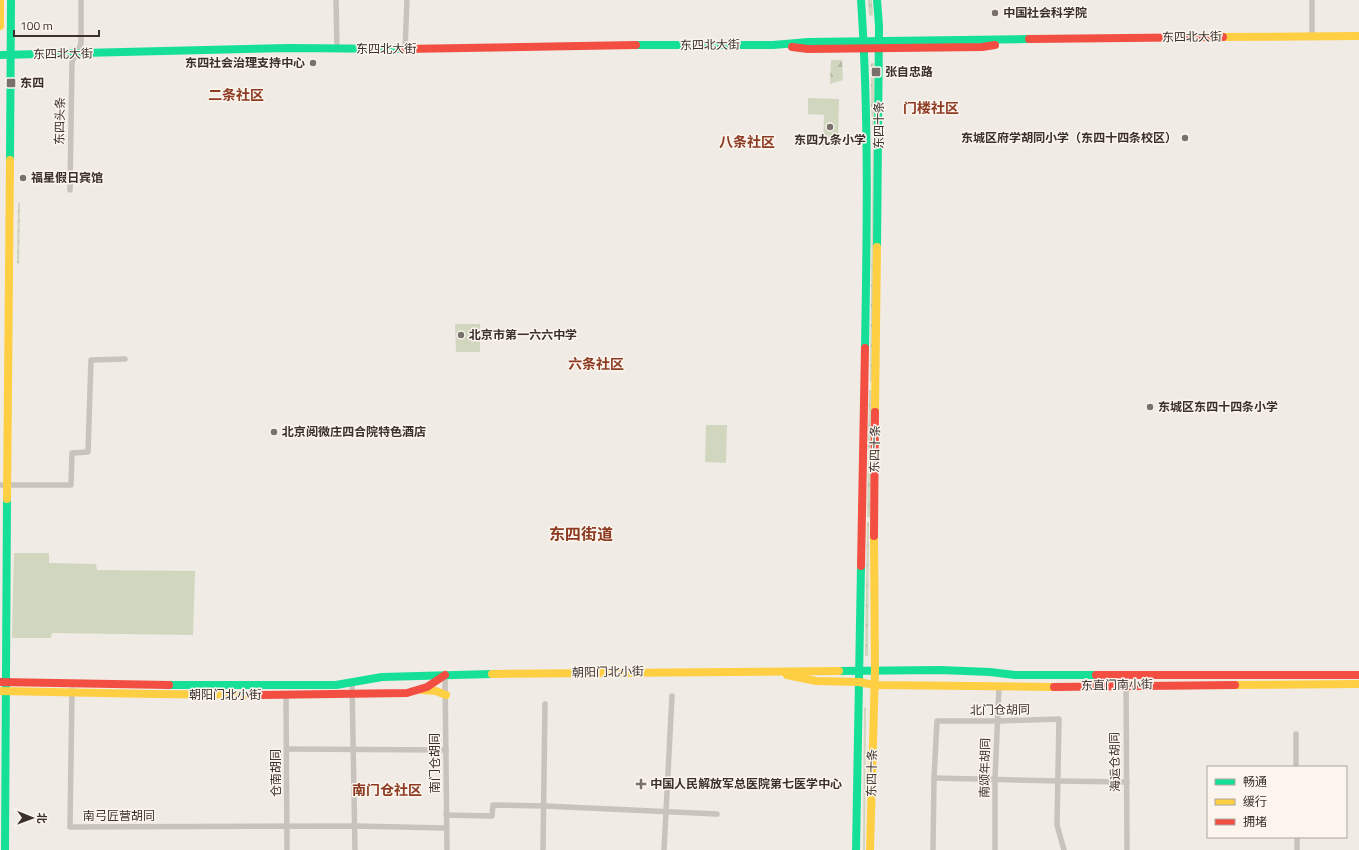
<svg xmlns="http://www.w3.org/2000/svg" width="1359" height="850" font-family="'Titillium Web','Noto Sans SC',sans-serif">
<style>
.grass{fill:url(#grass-tufts)}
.forest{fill:url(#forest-firs)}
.park{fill:#d1d6bf}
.garden{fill:url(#garden-furrows)}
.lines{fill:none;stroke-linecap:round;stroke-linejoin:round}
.street{stroke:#c9c3be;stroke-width:5.5}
.fast{stroke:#16e098;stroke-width:8}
.slow{stroke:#ffcf43;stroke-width:8}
.jam{stroke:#f24e42;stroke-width:8}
.poi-dot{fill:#7a716c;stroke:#fbf5ee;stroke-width:1.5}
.labels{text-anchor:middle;stroke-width:3;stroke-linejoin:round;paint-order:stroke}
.poi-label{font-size:12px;font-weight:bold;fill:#3b302b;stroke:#fbf5ee;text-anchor:start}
.street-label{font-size:12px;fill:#3b302b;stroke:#fbf5ee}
.quarter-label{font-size:14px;font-weight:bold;fill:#8c3b22;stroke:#fbf5ee}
.district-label{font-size:16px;font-weight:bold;fill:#8c3b22;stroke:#fbf5ee}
</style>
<defs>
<pattern id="grass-tufts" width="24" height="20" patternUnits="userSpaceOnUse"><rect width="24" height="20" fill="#d1d6bf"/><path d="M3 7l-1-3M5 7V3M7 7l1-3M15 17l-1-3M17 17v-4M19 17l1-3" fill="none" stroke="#b4b8a4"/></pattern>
<pattern id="forest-firs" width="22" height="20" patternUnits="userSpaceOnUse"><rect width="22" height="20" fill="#d1d6bf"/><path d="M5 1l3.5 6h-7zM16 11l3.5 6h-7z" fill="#b4b8a4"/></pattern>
<pattern id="garden-furrows" width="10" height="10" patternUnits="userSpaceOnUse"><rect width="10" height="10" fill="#d1d6bf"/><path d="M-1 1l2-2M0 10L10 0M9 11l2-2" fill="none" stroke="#b4b8a4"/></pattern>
</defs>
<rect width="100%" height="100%" fill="#f0ebe5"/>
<g class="grass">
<polygon points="868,0 872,0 873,15 871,16 869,15"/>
<polygon points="871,63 874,63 875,144 872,381 870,382 873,135 871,107"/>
<polygon points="869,390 872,390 870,517 867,517"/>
<polygon points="867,522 869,522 868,656 865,656"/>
<polygon points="864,707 866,708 865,850 863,850"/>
</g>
<polygon class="forest" points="831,60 842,60 843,80 830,84"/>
<g class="park">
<polygon points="808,98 839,99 838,146 823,146 824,115 808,114"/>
<polygon points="455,324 480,324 480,352 456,352"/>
<polygon points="706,425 727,425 726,463 705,462"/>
<polygon points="14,553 49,553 49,563 96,564 97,570 195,571 193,635 52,633 51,638 12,638"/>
</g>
<polygon class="garden" points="18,203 20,203 19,264 17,263"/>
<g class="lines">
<g class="street">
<polyline points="336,0 337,49"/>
<polyline points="1312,36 1312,0"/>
<polyline points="405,49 407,0"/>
<polyline points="70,190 72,62 81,44 81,0"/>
<polyline points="0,485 71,485 72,453 88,452 91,360 125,359"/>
<polyline points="445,675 447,850"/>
<polyline points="1126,675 1127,850"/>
<polyline points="352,683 355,850"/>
<polyline points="72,690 70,827 355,826 446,828"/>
<polyline points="286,695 287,850"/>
<polyline points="1296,734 1296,767"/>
<polyline points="287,749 446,750"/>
<polyline points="934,778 1059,781 1127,782"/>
<polyline points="446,815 492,816 493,805 545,806 717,814"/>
<polyline points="1297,837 1297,850"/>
<polyline points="543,850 545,704"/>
<polyline points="664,850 672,696"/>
<polyline points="933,850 934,778 937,721 997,721 1059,719 1057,825 1064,850"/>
<polyline points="995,850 995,779 999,687"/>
</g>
<g class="fast">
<path d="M 861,0 C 869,116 867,232 865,348"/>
<polyline points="877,0 879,26 877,247"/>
<polyline points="636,45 773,45 808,42 1029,39"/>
<polyline points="0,55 289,48 403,49"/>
<polyline points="10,160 11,0"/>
<polyline points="839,671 940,670 990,672 1015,675 1096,675"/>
<polyline points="169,685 336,685 382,677 492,674"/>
<polyline points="5,850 7,499"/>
<polyline points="856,850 861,566"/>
</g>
<g class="slow">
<polyline points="0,0 0,26"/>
<polyline points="1223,37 1359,36"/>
<polyline points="875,412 877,247"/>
<polyline points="7,499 10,160"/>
<polyline points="492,674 839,671"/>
<polyline points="787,675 816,681 859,682 874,685 1054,687"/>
<polyline points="1235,685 1359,684"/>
<polyline points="422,690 436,691 446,695"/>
<polyline points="0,691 153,694 261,695"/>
<polyline points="870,850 875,671 874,536"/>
</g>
<g class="jam">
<polyline points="1029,39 1223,37"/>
<polyline points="792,47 808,49 982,47 995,45"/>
<polyline points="403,49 636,45"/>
<polyline points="874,536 875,412"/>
<polyline points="861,566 865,348"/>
<polyline points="1096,675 1359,675"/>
<polyline points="0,682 169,685"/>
<polyline points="1054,687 1235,685"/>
<polyline points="261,695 407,693 427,687 445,675"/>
</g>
</g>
<g class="poi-dot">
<circle cx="995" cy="13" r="4"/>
<circle cx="313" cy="63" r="4"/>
<rect x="871" y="67" width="10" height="10" rx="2"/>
<rect x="6" y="78" width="10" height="10" rx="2"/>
<circle cx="830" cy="127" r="4"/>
<circle cx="1185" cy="138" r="4"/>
<circle cx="23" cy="178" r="4"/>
<circle cx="461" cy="335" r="4"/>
<circle cx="1150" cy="407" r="4"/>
<circle cx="274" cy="432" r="4"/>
<path d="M639 778h4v4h4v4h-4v4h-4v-4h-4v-4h4z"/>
</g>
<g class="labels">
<g class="poi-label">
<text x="1003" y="17">中国社会科学院</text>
<text x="305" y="67" text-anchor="end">东四社会治理支持中心</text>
<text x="885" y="76">张自忠路</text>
<text x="20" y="87">东四</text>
<text x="1177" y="142" text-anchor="end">东城区府学胡同小学（东四十四条校区）</text>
<text x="830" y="144" text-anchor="middle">东四九条小学</text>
<text x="31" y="182">福星假日宾馆</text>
<text x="469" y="339">北京市第一六六中学</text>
<text x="1158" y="411">东城区东四十四条小学</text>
<text x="282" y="436">北京阅微庄四合院特色酒店</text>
<text x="650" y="788">中国人民解放军总医院第七医学中心</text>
</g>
<g class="street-label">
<text transform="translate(1192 37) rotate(-1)" y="4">东四北大街</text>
<text transform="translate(710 45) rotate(-1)" y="4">东四北大街</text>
<text x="386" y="53">东四北大街</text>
<text transform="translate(63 54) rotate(-1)" y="4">东四北大街</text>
<text transform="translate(60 121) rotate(-89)" y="4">东四头条</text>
<text transform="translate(879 125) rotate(-90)" y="4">东四十条</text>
<text transform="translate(875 449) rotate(-89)" y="4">东四十条</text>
<text transform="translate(608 672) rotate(-1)" y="4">朝阳门北小街</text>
<text transform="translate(1117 685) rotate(-1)" y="4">东直门南小街</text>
<text x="225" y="699">朝阳门北小街</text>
<text transform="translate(1000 710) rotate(-1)" y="4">北门仓胡同</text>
<text transform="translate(1115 762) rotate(-91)" y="4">海运仓胡同</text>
<text transform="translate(435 763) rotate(-90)" y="4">南门仓胡同</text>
<text transform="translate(985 768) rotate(-89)" y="4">南颂年胡同</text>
<text transform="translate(276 773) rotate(-90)" y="4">仓南胡同</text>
<text transform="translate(872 773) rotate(-89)" y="4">东四十条</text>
<text x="119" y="820">南弓匠营胡同</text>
</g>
<g class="quarter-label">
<text x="236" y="100">二条社区</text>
<text x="931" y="113">门楼社区</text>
<text x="747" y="147">八条社区</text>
<text x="596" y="369">六条社区</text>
<text x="387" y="795">南门仓社区</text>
</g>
<g class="district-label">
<text x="581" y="540">东四街道</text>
</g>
</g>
<rect x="1207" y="766" width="140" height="72" fill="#fbf5ee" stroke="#aea6a0"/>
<rect x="1215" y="779" width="20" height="6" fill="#16e098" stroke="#aea6a0"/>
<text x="1243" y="786" font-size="12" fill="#3b302b">畅通</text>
<rect x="1215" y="799" width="20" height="6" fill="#ffcf43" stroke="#aea6a0"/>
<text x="1243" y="806" font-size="12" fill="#3b302b">缓行</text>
<rect x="1215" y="819" width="20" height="6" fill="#f24e42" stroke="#aea6a0"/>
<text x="1243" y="826" font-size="12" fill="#3b302b">拥堵</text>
<g transform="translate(32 818) rotate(91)" stroke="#fbf5ee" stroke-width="3" paint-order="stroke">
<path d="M0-3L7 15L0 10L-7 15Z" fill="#3b302b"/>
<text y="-6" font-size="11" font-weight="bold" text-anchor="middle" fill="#3b302b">北</text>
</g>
<path d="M14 30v6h85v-6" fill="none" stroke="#3b302b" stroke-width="2"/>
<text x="20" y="30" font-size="12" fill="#3b302b" stroke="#fbf5ee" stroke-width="3" paint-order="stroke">100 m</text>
</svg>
